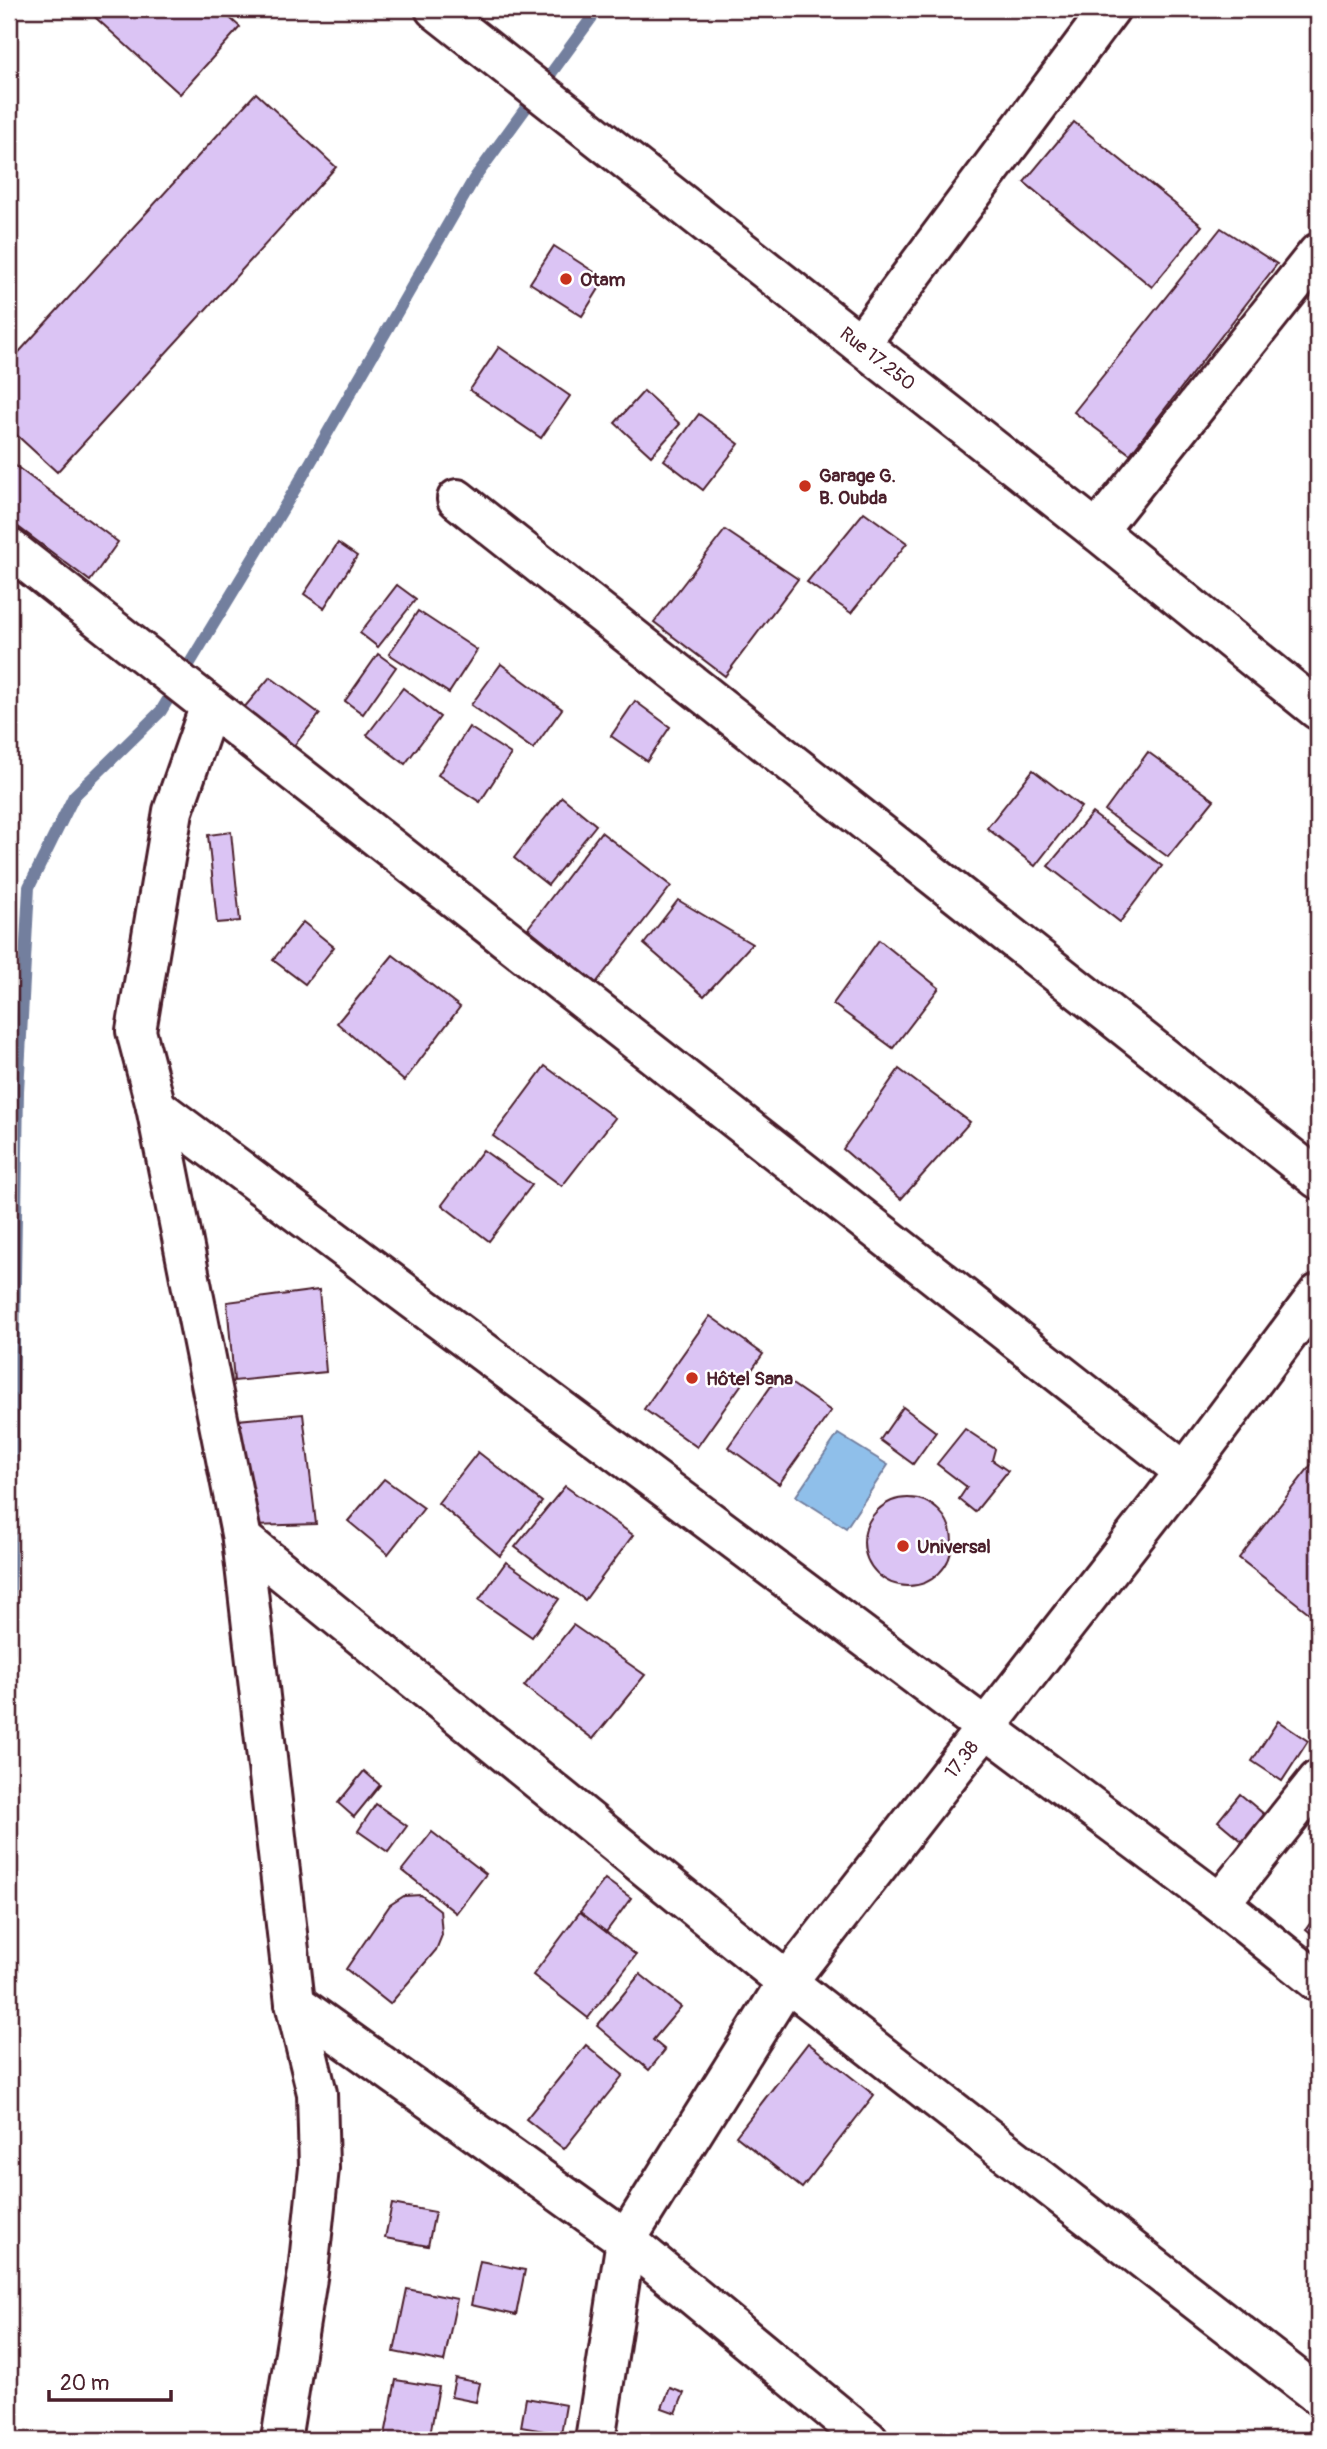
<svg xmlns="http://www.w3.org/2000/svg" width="1327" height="2449" font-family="Pangolin,sans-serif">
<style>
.water{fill:#8fbfea;stroke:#737f9e;stroke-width:2}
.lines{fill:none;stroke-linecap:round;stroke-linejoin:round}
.stream{stroke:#737f9e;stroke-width:12}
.building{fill:#dbc4f4;stroke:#4a1f2b;stroke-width:2}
.minor-casing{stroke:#4a1f2b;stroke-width:44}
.minor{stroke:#fff;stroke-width:38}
.poi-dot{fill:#c8321e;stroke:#fff;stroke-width:2.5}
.labels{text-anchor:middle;stroke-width:5;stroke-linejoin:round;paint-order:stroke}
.poi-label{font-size:19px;font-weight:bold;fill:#4a1f2b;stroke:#fff;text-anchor:start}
.street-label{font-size:19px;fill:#4a1f2b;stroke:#fff}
</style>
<rect width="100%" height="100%" fill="#fff"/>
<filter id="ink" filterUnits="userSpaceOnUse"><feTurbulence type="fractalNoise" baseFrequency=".0143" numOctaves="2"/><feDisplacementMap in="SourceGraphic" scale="14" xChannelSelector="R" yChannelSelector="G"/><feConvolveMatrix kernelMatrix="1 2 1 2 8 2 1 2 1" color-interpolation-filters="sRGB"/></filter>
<g filter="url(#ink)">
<polygon class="water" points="838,1434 888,1465 846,1528 796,1496"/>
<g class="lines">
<polyline class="stream" points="9,1651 18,1091 29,887 74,796 161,711 298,484 474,179 598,9"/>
</g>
<g class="building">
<polygon points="86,9 220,9 240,27 180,94"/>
<polygon points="256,93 336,167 57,472 9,428 9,363"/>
<polygon points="1074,122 1202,226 1152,287 1024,182"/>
<polygon points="1221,228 1277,264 1130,454 1074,412"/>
<polygon points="554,246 605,279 582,316 530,283"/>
<polygon points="499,347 570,396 541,438 470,390"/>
<polygon points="644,391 680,424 651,456 615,423"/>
<polygon points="699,414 739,444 703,490 664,460"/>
<polygon points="9,461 118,542 90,581 9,520"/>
<polygon points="864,512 907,543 851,613 807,582"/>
<polygon points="725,530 798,579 725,676 654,622"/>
<polygon points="338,543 357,556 324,608 304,594"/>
<polygon points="397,585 416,599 378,647 360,633"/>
<polygon points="418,611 477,650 449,693 389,654"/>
<polygon points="378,654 396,667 363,714 345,701"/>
<polygon points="501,664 562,709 533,749 471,705"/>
<polygon points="270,677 320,714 288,753 237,716"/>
<polygon points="403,688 440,717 405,764 367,735"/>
<polygon points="635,701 670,727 647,761 611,736"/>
<polygon points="469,727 511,754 480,802 438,775"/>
<polygon points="1148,752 1214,800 1168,857 1105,811"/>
<polygon points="1033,770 1081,807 1035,866 987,828"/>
<polygon points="562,797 596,825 548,885 514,858"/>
<polygon points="1092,813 1162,866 1120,922 1048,866"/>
<polygon points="231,832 240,921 217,923 208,835"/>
<polygon points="601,832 671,886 596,983 528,928"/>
<polygon points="678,900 752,944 704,996 644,944"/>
<polygon points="303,922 334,947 305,984 273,960"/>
<polygon points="879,940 939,988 893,1048 833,1004"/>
<polygon points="393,955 460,1007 404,1081 337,1023"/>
<polygon points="545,1066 615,1118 562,1186 493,1136"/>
<polygon points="899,1069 970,1122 901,1199 843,1149"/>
<polygon points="483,1150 532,1185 489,1241 442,1205"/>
<polygon points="319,1290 326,1372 234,1381 227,1302"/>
<polygon points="710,1316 763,1354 697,1447 644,1409"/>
<polygon points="779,1375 831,1411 779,1484 728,1447"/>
<polygon points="903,1407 936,1432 913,1464 880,1440"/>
<polygon points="303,1414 316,1524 253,1526 238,1420"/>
<polygon points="965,1429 995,1449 992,1460 1008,1471 975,1512 959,1499 967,1487 937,1464"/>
<polygon points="478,1452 542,1502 500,1556 438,1503"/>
<polygon points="1318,1456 1318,1620 1239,1558"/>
<polygon points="384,1479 424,1508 388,1554 348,1521"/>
<polygon points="565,1486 633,1535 585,1600 515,1547"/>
<circle cx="908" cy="1542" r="44"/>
<polygon points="506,1562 559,1599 532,1637 479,1600"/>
<polygon points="573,1625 645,1675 593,1739 524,1686"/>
<polygon points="1278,1721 1308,1741 1282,1781 1252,1761"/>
<polygon points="364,1771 380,1785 354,1817 338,1803"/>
<polygon points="1240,1794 1265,1815 1243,1842 1218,1821"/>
<polygon points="376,1804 407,1826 388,1852 358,1831"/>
<polygon points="432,1832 486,1874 456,1913 402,1870"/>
<polygon points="605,1879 631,1898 606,1932 580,1912"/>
<polygon points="421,1895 440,1910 442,1935 436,1950 390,2004 346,1969 390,1905 404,1896"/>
<polygon points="580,1912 636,1955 588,2018 533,1975"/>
<polygon points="1317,1914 1318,1916 1318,1939 1306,1929"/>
<polygon points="640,1974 681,2007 653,2040 665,2050 649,2070 597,2026"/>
<polygon points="808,2043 874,2095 802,2188 736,2136"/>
<polygon points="586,2045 623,2075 564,2149 526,2119"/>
<polygon points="392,2204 435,2212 428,2246 385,2238"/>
<polygon points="480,2261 525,2270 516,2315 471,2305"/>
<polygon points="407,2289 457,2299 444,2362 394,2352"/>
<polygon points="455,2378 480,2383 476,2402 451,2397"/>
<polygon points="396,2380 439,2387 429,2440 384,2440"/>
<polygon points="670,2388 684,2393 676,2413 662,2408"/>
<polygon points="526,2398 566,2405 561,2434 521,2427"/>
</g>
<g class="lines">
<g class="minor-casing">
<g id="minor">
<polyline points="435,9 1097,531 1318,710"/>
<polyline points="860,344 1110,9"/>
<polyline points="457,499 1318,1179"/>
<polyline points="1097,531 1318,253"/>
<polyline points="9,548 1185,1472"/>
<polyline points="209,708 173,811 136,1031 156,1107 242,1539 295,2003 317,2093 319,2168 308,2272 281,2440"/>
<polyline points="156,1107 1220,1903 1318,1982"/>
<polyline points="242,1539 787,1982 1318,2395"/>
<polyline points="1220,1903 1318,1780"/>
<polyline points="295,2003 626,2240 868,2440"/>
<polyline points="595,2440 626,2240 787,1982 1185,1472 1318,1294"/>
</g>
</g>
<use href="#minor" class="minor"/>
</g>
</g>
<g class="poi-dot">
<circle cx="566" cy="279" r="7"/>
<circle cx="805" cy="486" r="7"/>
<circle cx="692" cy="1378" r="7"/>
<circle cx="903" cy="1546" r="7"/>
</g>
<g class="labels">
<g class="poi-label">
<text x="580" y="286">Otam</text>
<text x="819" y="482">Garage G.<tspan x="819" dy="22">B. Oubda</tspan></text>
<text x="706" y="1385">Hôtel Sana</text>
<text x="917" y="1553">Universal</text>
</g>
<g class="street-label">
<text transform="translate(878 358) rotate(38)" y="7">Rue 17.250</text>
<text transform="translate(961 1759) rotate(-52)" y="7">17.38</text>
</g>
</g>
<rect width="1327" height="2449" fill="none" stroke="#fff" stroke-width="35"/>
<rect x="18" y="18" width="1292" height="2414" fill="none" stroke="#4a1f2b" stroke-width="2.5" filter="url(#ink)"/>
<path d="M49 2390v10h122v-10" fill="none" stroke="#4a1f2b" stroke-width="3.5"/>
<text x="60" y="2390" font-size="21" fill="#4a1f2b" stroke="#ffffff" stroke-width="5" paint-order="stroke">20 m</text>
</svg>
